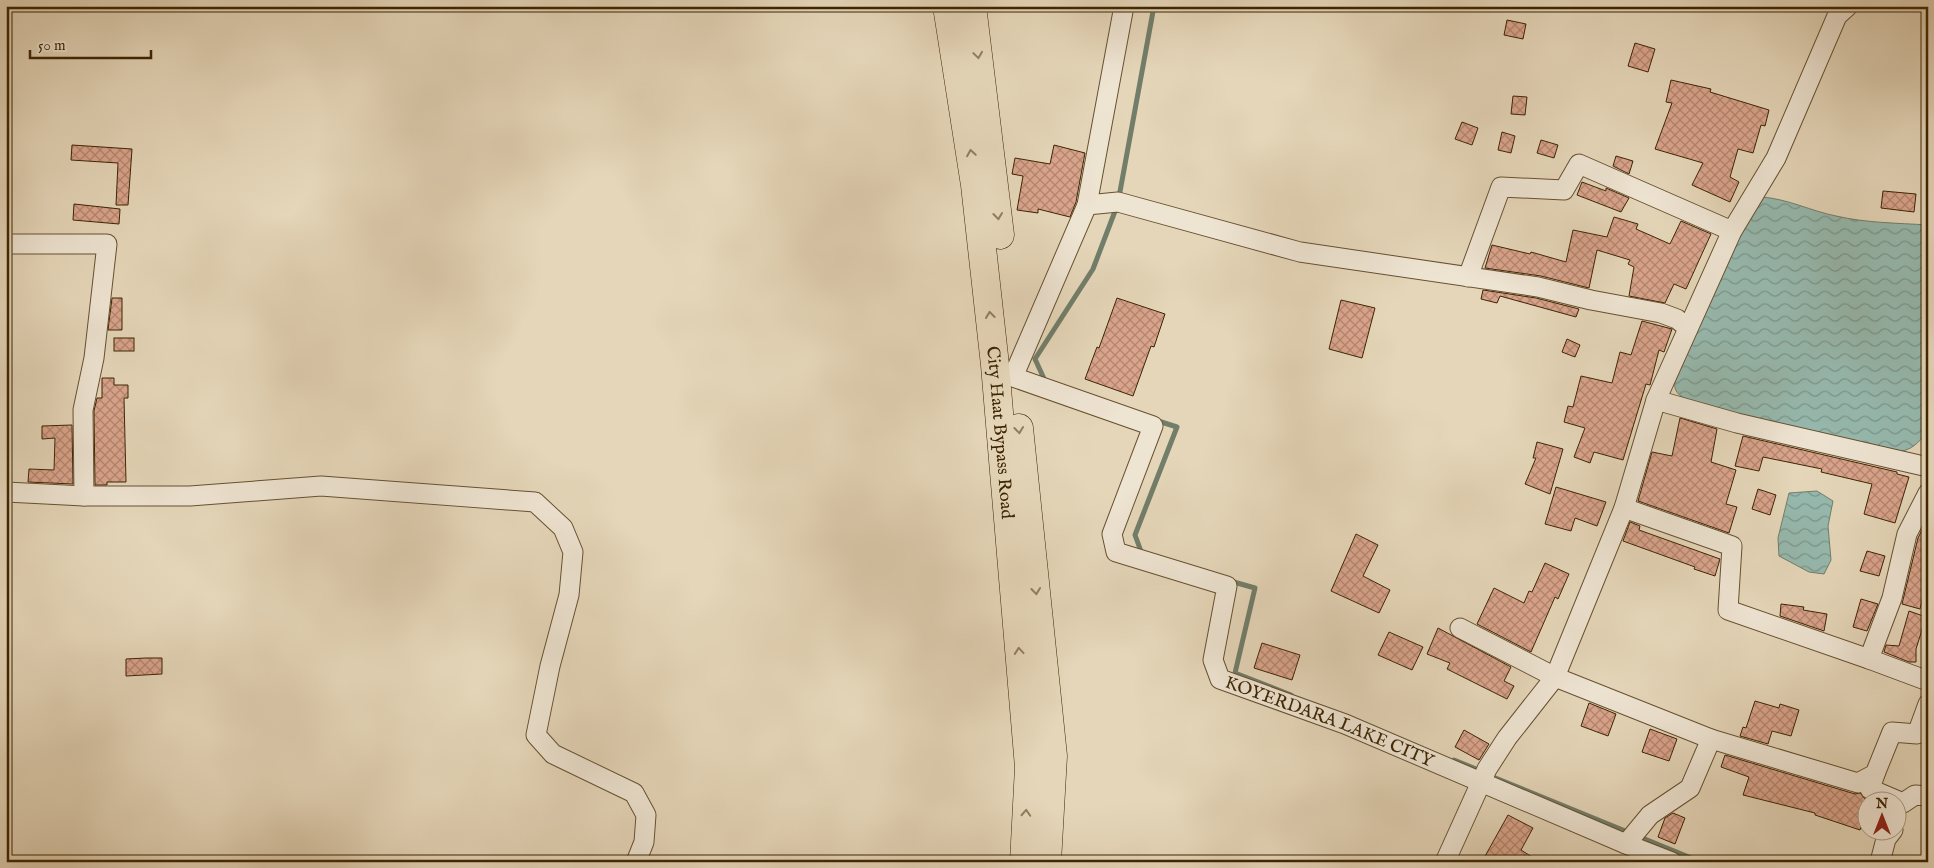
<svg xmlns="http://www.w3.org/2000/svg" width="1934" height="868" font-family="'IM FELL English',serif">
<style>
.water{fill:url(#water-waves);stroke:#727e6a}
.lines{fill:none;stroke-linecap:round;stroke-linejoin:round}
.stream{stroke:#727e6a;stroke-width:5}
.building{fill:url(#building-cross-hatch);stroke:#3d2503}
.minor-casing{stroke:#675130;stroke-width:21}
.primary-casing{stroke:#3d2503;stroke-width:29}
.minor{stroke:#eee4d2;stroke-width:19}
.primary{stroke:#e5d6b9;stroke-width:28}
.oneway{stroke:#917e5e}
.labels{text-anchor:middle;stroke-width:4;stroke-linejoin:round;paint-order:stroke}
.street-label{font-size:18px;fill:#3d2503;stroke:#eee4d2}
</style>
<defs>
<pattern id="water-waves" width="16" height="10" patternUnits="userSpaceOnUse" patternTransform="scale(1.25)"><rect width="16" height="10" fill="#96b9ae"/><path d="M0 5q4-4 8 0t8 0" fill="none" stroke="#7c968b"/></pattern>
<pattern id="building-cross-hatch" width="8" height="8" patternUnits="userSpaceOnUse" patternTransform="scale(1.25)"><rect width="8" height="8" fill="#daa48c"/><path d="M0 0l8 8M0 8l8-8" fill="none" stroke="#b28570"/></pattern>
</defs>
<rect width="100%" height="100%" fill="#e5d6b9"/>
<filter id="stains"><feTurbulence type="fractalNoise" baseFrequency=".004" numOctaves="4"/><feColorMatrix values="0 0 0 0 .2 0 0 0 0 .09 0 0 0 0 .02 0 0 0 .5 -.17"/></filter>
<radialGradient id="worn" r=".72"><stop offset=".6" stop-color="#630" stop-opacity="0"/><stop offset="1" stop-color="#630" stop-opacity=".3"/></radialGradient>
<g class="water">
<path d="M 1762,197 C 1788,199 1811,211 1836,216 C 1866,223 1897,223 1928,225 L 1928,431 C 1918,443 1912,451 1895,452 L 1705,406 C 1693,401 1672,398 1675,382 L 1744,220 Z"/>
<polygon points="1817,491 1833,501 1828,526 1831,560 1824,574 1809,572 1779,556 1778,538 1789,493"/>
</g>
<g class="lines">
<g class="stream">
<polyline points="1119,197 1154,6"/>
<polyline points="1046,383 1035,359 1093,269 1117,206"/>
<polyline points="1142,554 1135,535 1177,427 1155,420"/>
<polyline points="1230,581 1255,588 1235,673 1291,695"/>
<polyline points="1454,760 1481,771"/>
<polyline points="1488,775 1701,862"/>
</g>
</g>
<g class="building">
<polygon points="1507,20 1526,24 1523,39 1504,35"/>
<polygon points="1635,43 1655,49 1648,72 1628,66"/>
<polygon points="1671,80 1711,89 1710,92 1769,110 1765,126 1761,125 1753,153 1738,149 1730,177 1739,182 1730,202 1692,185 1703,163 1655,149 1672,103 1666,102"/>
<polygon points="1513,96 1527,97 1525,115 1511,114"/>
<polygon points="1462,122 1478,128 1472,145 1455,139"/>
<polygon points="1502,132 1515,136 1511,153 1498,150"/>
<polygon points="1541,140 1558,145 1554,158 1537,153"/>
<polygon points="72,145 132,149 128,205 116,205 118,163 71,160"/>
<polygon points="1054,145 1085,153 1076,202 1070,217 1038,209 1038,213 1017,210 1023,176 1012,174 1015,158 1050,164"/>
<polygon points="1616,156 1633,161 1629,174 1613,166"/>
<polygon points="1582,182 1606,191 1606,188 1629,198 1621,212 1577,195"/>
<polygon points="1883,191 1916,194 1914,212 1881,208"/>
<polygon points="74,204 120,209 119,224 73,220"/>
<polygon points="1614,217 1638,224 1636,229 1670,244 1681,221 1711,234 1686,289 1674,284 1665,303 1629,296 1634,267 1628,264 1630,260 1597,250 1589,288 1541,276 1485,268 1492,245 1530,254 1531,252 1566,262 1573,230 1607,237"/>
<polygon points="1483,290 1536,298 1579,309 1576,317 1500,296 1497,303 1481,299"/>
<polygon points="112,298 122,298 122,330 108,330"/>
<polygon points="1117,298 1165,314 1154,347 1151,346 1133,396 1085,379 1097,347 1099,348"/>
<polygon points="1341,300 1375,308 1362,358 1329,349"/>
<polygon points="1642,321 1672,329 1664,352 1659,350 1650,385 1646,384 1623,460 1594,452 1590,463 1574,457 1585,428 1564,422 1568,406 1573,407 1581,376 1612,383 1620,352 1631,355"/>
<rect x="114" y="338" width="20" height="13"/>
<polygon points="1567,339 1580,345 1575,357 1562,352"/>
<polygon points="102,378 114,378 114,385 128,385 128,398 124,398 126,482 107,482 107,485 95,485 94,411 97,398 102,398"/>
<polygon points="1680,418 1717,429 1711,462 1736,470 1726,504 1737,507 1729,533 1638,501 1652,452 1672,456"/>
<polygon points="72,425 73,484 28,482 29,469 54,470 55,438 42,439 42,426"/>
<polygon points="1743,436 1897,472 1897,474 1909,477 1895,523 1864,514 1872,484 1821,472 1822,469 1763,457 1759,471 1735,466"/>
<polygon points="1537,442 1563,449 1550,494 1525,484 1536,458 1533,458"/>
<polygon points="1556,487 1606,502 1597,526 1575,518 1571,531 1545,524"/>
<polygon points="1758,489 1776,495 1770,515 1752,509"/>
<polygon points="1928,518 1928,576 1920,609 1902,604 1918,538"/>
<polygon points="1630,522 1640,526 1639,530 1720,559 1715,576 1694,569 1695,567 1623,541"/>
<polygon points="1356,534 1378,545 1363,576 1390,590 1379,613 1331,591"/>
<polygon points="1867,551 1885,556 1879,576 1860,571"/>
<polygon points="1545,563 1569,574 1558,599 1555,597 1531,652 1477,624 1494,588 1524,603 1529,591 1532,592"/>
<polygon points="1861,599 1878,604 1867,631 1853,627"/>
<polygon points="1781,604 1804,607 1803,610 1827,614 1824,631 1780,616"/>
<polygon points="1909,611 1926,617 1916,649 1916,662 1909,662 1884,652 1886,645 1899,646"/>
<polygon points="1438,628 1511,667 1504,681 1514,686 1507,699 1447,669 1450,663 1427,654"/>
<polygon points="1389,632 1423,647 1412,670 1378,655"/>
<polygon points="1262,643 1300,655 1292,680 1254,668"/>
<polygon points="146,658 162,658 162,674 126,676 126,659"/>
<polygon points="1755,701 1779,708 1780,704 1799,710 1791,736 1772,731 1768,744 1740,736 1743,727 1746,728"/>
<polygon points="1589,703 1616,714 1608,736 1581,726"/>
<polygon points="1650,729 1677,739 1669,761 1642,752"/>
<polygon points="1464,730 1489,744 1479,760 1455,747"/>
<polygon points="1725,755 1855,794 1860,793 1866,800 1866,812 1860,830 1815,815 1815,813 1743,795 1749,777 1721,767"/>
<polygon points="1673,813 1685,818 1675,844 1658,837 1665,818"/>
<polygon points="1508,815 1533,828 1521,850 1540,862 1491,862 1484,858"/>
</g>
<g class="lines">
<g class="minor-casing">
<g id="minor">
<path id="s1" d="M 1124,6 L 1087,205 L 1013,377 L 1153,426 L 1112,534 L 1116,552 L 1227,586 L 1213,660 L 1220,679 L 1345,724 L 1626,844 L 1672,862"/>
<polyline points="1087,205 1118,202 1300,252 1538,287 1591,300 1661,313 1677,319 1688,328"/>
<polyline points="6,244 107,244 94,358 83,410 84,496"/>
<polyline points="1468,277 1501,187 1564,190 1579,164 1732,231"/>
<polyline points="1656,400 1737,423 1928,467"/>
<polyline points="6,492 84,496 190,496 321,486 535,502 563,528 573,552 569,595 550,666 536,735 553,754 634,793 646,815 644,842 636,862"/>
<polyline points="1624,508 1732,546 1728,610 1869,659 1892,598 1907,534 1928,493"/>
<polyline points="1460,628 1555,677 1711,739 1858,783 1875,774 1892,732 1917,734 1928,704"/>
<polyline points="1869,659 1928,681"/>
<polyline points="1875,774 1870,789 1903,803 1915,795 1928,796"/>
<polyline points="1626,844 1650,815 1690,788 1711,739"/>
<polyline points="1445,862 1487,769 1507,738 1555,677 1624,508 1656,400 1732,231 1776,158 1837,16 1848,6"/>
<polyline points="1880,862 1886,839 1893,830"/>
</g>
</g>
<g class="primary-casing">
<g id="primary">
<path id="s2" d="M 947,6 L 975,185 L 995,365 L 1029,767 L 1024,862"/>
<polyline points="972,6 1000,235"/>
<polyline points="1019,428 1053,756 1047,862"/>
</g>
</g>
<use href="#minor" class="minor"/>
<use href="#primary" class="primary"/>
</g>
<defs><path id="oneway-chevron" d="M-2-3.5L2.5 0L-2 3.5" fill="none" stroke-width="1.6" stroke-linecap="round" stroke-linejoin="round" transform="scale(1.25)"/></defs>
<g class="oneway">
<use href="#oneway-chevron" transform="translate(978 55) rotate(82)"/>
<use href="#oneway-chevron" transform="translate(971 153) rotate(-99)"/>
<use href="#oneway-chevron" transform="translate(998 216) rotate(84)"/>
<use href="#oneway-chevron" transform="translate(990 315) rotate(-96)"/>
<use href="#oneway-chevron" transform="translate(1019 430) rotate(84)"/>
<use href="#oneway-chevron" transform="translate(1036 591) rotate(84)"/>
<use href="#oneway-chevron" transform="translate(1019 651) rotate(-95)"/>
<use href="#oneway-chevron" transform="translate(1026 813) rotate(-87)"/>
</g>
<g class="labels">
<g class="street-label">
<text dy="6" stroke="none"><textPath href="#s2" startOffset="430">City Haat Bypass Road</textPath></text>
<text dy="6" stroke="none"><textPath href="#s1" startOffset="1001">KOYERDARA LAKE CITY</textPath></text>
</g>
</g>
<rect width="1934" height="868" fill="none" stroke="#e5d6b9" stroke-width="25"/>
<rect x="8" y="8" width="1919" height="853" fill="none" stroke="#3d2503" stroke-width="2.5"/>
<rect x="12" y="12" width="1909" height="843" fill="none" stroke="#3d2503"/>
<g transform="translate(1882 816)"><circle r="24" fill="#eee4d2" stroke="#a7987f"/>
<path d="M0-4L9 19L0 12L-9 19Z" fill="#8f2418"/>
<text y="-8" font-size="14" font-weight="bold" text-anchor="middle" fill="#3d2503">N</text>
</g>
<path d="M30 50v8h121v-8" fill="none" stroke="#3d2503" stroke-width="2.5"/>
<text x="38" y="50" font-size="15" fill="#3d2503" stroke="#eee4d2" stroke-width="4" paint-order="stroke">50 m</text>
<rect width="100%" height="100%" filter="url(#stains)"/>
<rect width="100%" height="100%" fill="url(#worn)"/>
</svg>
